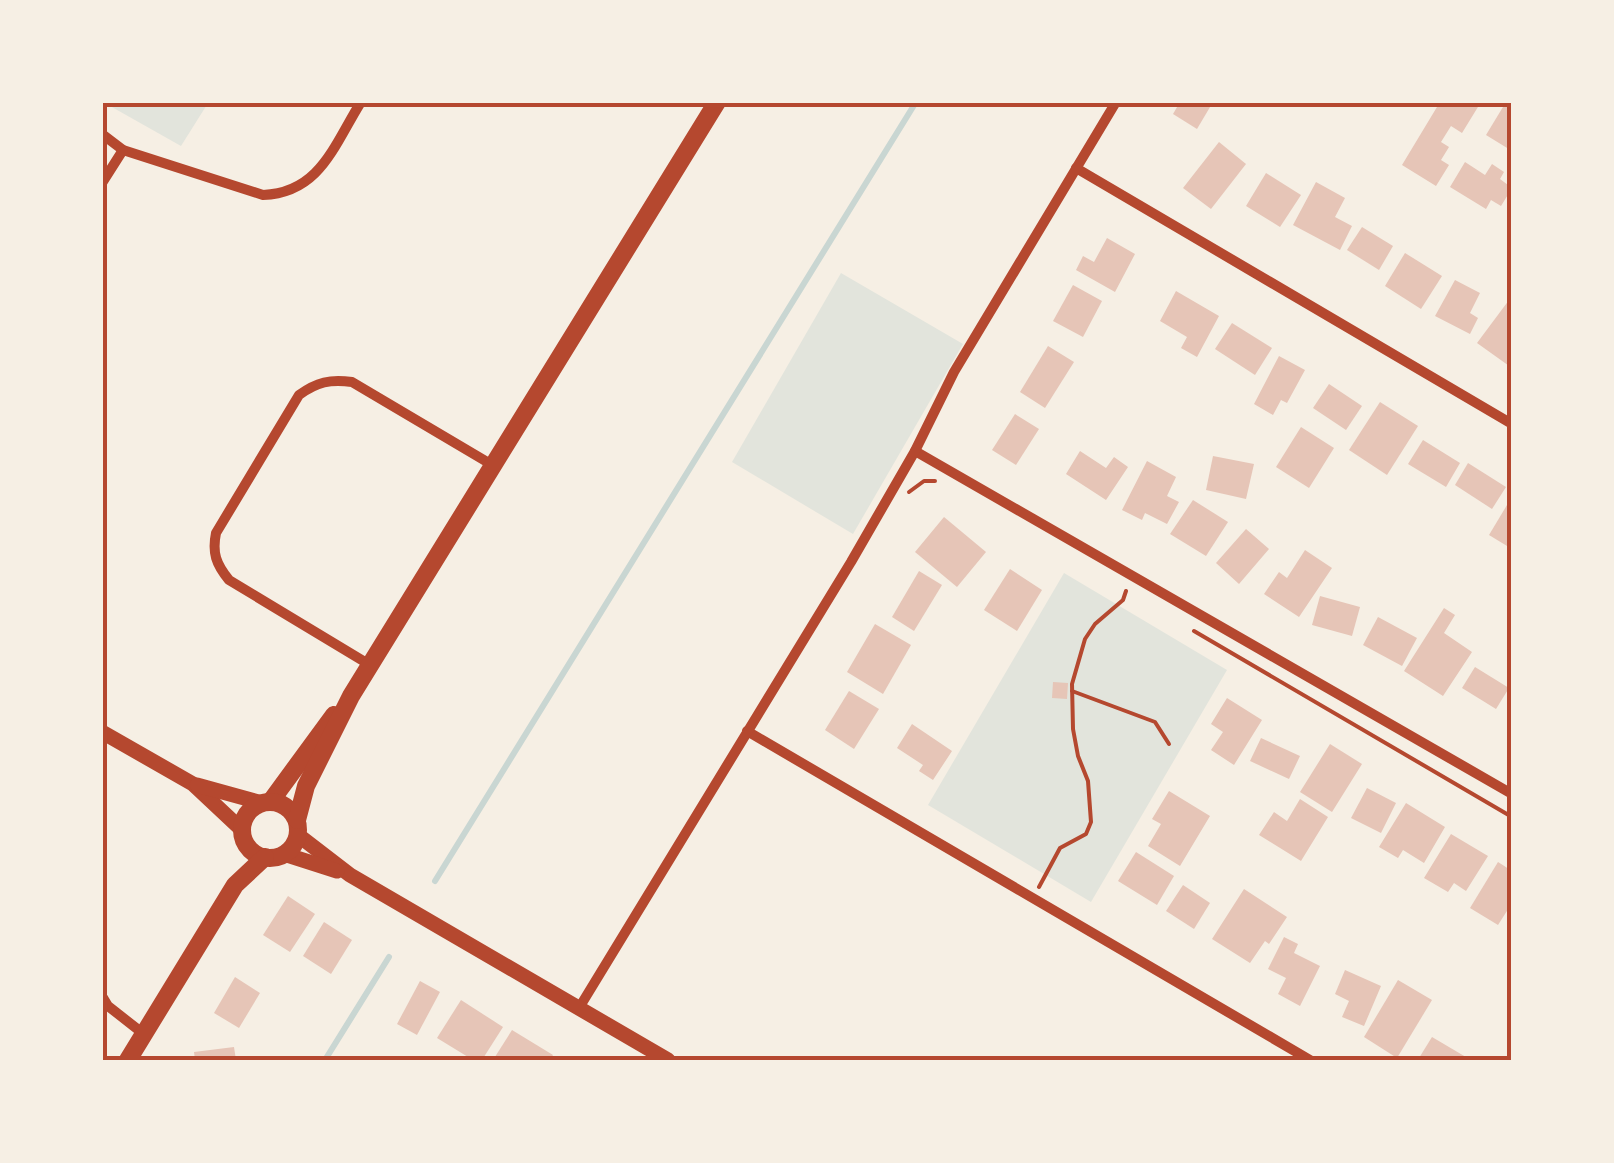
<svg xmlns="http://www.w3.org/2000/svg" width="1614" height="1163" font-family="Signika,sans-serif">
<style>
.green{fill:#e2e4dc}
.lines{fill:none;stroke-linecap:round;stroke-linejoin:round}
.stream{stroke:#c9d6d2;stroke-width:6}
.building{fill:#e6c5b7}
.path{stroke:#b5482f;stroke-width:4}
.minor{stroke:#b5482f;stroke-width:10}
.tertiary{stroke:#b5482f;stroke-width:15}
.secondary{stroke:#b5482f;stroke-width:18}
.neatline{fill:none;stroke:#b5482f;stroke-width:4}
</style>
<rect width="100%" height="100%" fill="#f6efe4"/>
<g class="green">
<polygon points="103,102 208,102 208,103 181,146"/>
<polygon points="841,273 963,344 853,534 732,462"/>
<polygon points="1064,573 1227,670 1091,902 928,805"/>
</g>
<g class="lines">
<g class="stream">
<polyline points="435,881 916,102"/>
<polyline points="325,1060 389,957"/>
</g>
</g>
<g class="building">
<polygon points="1180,102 1213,102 1197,129 1173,114"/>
<polygon points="1440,102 1481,102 1462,133 1451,126 1441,142 1449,147 1441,160 1449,165 1436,186 1402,165"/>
<polygon points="1506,102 1512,102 1512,151 1486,135"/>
<polygon points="1219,142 1246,164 1211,209 1183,188"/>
<polygon points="1465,162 1485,175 1492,164 1504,172 1500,179 1512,188 1501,206 1491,200 1486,209 1450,187"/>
<polygon points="1266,173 1301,195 1280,227 1246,206"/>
<polygon points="1316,182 1345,198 1335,217 1352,226 1340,250 1293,225"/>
<polygon points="1362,227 1393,246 1379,270 1347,250"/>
<polygon points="1107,238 1135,254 1115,292 1076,270 1083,256 1094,262"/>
<polygon points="1405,253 1442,276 1421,309 1385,286"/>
<polygon points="1455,280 1480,293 1470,313 1478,318 1470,334 1435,316"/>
<polygon points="1073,285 1102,301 1083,337 1053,321"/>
<polygon points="1176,291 1219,316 1197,357 1181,348 1187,337 1160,321"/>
<polygon points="1512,296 1512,368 1477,343"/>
<polygon points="1232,323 1272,348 1255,375 1215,349"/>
<polygon points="1048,346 1074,362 1045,408 1020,392"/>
<polygon points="1279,356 1305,370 1287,403 1281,400 1273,415 1254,404"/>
<polygon points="1329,384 1362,406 1346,430 1313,408"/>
<polygon points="1380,402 1418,426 1387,475 1349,450"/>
<polygon points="1015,414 1039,429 1016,465 992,450"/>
<polygon points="1301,427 1334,448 1309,488 1276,467"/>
<polygon points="1423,440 1460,463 1446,487 1408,464"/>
<polygon points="1080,451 1106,468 1114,457 1128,467 1106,500 1066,474"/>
<polygon points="1213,456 1254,464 1246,499 1206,490"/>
<polygon points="1147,461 1176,477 1167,496 1179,502 1167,524 1145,513 1142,520 1122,510"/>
<polygon points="1468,463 1506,487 1492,509 1455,485"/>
<polygon points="1193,500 1228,522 1206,556 1170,534"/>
<polygon points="1507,505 1512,508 1512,549 1489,535"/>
<polygon points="944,517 986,552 957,587 915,552"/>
<polygon points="1246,529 1269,549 1239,584 1216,563"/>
<polygon points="1305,550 1332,568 1299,617 1264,594 1279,572 1287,578"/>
<polygon points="1010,569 1042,590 1017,631 984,610"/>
<polygon points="919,571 942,585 914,631 892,617"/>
<polygon points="1320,596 1360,607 1352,636 1312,625"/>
<polygon points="1444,608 1455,615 1444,633 1472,652 1443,696 1404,671"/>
<polygon points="1378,617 1417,638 1402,666 1363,645"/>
<polygon points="875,624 911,645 883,694 847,672"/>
<polygon points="1475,667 1509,688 1496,709 1462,688"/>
<polygon points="1053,682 1068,683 1067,699 1052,698"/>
<polygon points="849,691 879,709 854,749 825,730"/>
<polygon points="1227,698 1262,720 1234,765 1211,750 1223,732 1211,724"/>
<polygon points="912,724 952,751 933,780 919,771 923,765 897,748"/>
<polygon points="1261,738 1300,756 1289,779 1250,761"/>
<polygon points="1330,744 1362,764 1332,812 1300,792"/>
<polygon points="1367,788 1396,803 1381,833 1351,818"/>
<polygon points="1169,791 1210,816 1180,866 1148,846 1161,824 1152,819"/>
<polygon points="1300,799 1328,817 1301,861 1259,835 1274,812 1287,821"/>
<polygon points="1406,803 1445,827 1424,863 1403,850 1398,858 1379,847"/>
<polygon points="1451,834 1488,856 1466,891 1454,883 1448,892 1424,878"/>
<polygon points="1136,852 1174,876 1157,905 1118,881"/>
<polygon points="1498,862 1512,871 1512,903 1498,925 1470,908"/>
<polygon points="1183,885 1210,903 1194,929 1166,911"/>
<polygon points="1244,889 1287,917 1269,944 1265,941 1250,963 1212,939"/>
<polygon points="288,896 315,914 290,952 263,935"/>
<polygon points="324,922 352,940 331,974 303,956"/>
<polygon points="1284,937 1298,944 1294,953 1320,966 1300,1006 1278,994 1286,978 1268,969"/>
<polygon points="1345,970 1381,986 1364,1026 1342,1017 1349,1001 1335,994"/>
<polygon points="235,977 260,993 239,1028 214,1013"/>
<polygon points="1398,980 1432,1000 1397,1058 1364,1037"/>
<polygon points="420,981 440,992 417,1035 397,1024"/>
<polygon points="461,1000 503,1027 482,1060 473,1060 437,1038"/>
<polygon points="512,1030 553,1055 550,1060 493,1060"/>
<polygon points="1432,1037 1471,1060 1419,1058"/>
<polygon points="234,1047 236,1060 195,1060 194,1052"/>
</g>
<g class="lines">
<g class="path">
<polyline points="909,492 924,481 935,481"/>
<polyline points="1194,631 1512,817"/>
<polyline points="1072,691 1155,722 1169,744"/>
<polyline points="1039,887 1060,848 1086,834 1091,822 1088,781 1078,756 1073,729 1072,684 1085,639 1095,624 1123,600 1126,591"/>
</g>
<g class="minor">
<path d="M 102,134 L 123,150 L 263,195 C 320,193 334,145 361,102"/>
<polyline points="1076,168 1512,424"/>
<polyline points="102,183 123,150"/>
<polyline points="915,451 1512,794"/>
<path d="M 370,665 L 229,580 C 216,564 212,553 216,533 L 299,395 C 317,382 330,379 352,382 L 494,466"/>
<polyline points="747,731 1310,1060"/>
<polyline points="102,996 108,1006 145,1035"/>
<polyline points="579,1008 851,562 915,451 954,372 1116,102"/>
</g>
<g class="tertiary">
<polyline points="102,732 193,784 242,830"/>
<polyline points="197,785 262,803"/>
<polyline points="298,835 350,875 668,1060"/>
<polyline points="284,854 337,871"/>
</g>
<g class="secondary">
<polyline points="271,801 334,715"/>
<circle cx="270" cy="830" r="28"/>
<polyline points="297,820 306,786 351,696 717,102"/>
<polyline points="128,1060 235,885 265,857"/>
</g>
</g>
<rect width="1614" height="1163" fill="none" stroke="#f6efe4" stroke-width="210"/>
<rect x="105" y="105" width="1404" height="953" class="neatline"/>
</svg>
